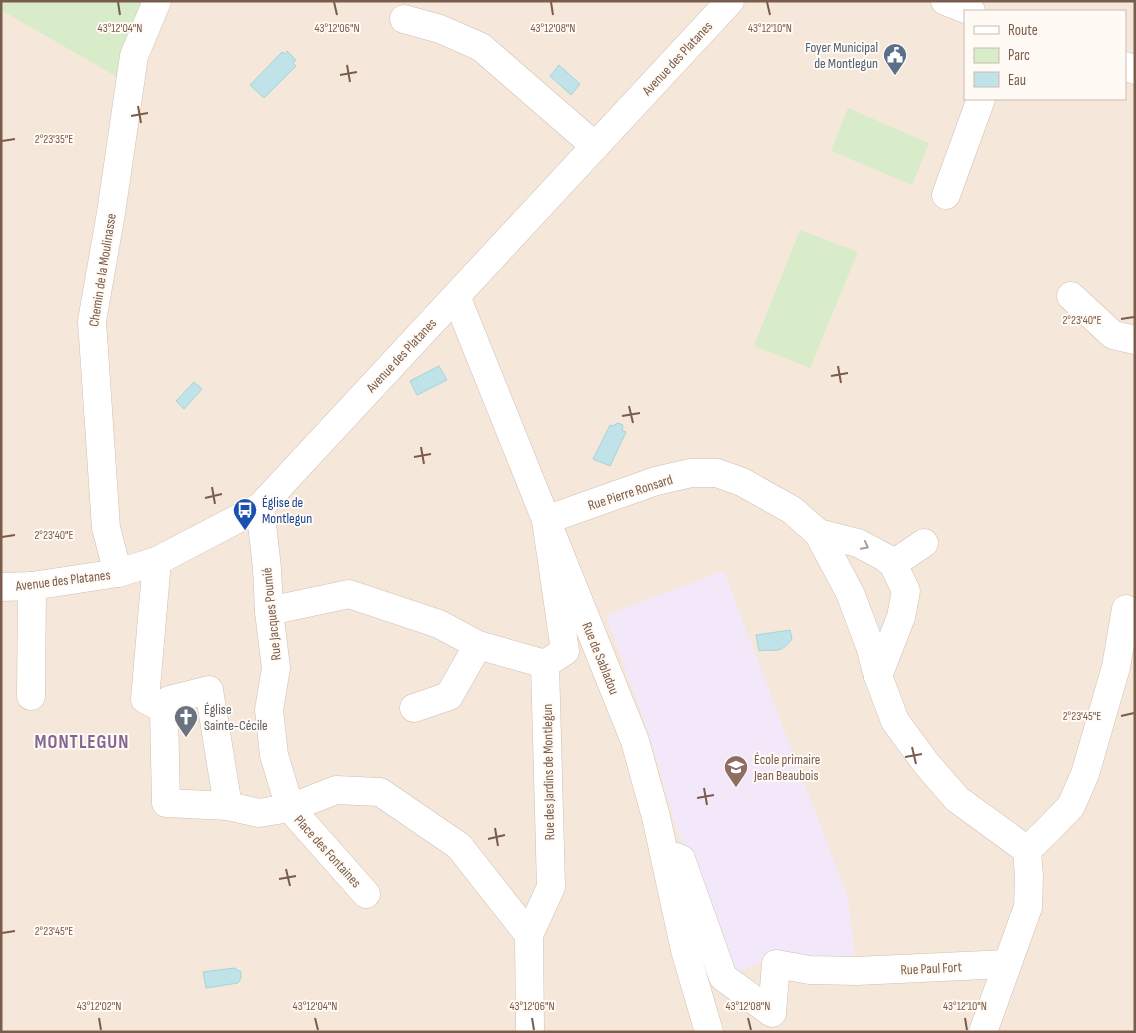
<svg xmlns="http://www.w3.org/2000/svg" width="1136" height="1033" font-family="'Sofia Sans Condensed',sans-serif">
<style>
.residential{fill:#f5e8da;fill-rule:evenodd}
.education{fill:#f3e8fa}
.green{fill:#d8ecc9}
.water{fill:#bfe3e8;stroke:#a5d3da}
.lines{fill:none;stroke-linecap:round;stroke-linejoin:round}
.minor-casing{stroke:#d1beb0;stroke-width:29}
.minor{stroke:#fff;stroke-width:28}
.oneway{stroke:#af9d94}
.ticks{fill:none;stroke:#7a5c4d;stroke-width:2}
.labels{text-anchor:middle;stroke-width:4;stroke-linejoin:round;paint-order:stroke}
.service-label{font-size:14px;fill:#4e5e75;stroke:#fffaf3;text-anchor:end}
.street-label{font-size:14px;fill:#7a5c4d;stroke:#fffaf3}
.transit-label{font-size:14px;fill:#164399;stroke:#fffaf3;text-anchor:start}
.worship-label{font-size:14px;fill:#5b616d;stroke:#fffaf3;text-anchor:start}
.education-label{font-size:14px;fill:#785e54;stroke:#fffaf3;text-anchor:start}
.district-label{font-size:19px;font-weight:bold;letter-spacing:1px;fill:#846695;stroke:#fffaf3}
.ticks-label{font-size:12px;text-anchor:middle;fill:#7a5c4d;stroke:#fffaf3;stroke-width:4;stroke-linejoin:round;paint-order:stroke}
</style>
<rect width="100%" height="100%" fill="#fdf6ec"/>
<path class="residential" d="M 1,1 L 1135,1 L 1135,1032 L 1,1032 ZM 965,11 L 1125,11 L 1125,99 L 965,99 Z"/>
<polygon class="education" points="724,571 848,898 856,964 785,954 736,972 691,873 684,846 678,833 652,744 606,615"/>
<g class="green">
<polygon points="1,1 147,1 119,78 1,10"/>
<polygon points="848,108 929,143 912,185 831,151"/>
<polygon points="800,230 858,252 810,368 754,346"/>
</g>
<g class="water">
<polygon points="287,51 296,60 293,63 296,66 264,98 250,85 282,52 285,54"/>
<polygon points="559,65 580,84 571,95 550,76"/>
<polygon points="439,366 447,380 417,395 410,381"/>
<polygon points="194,382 202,389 184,409 176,401"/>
<polygon points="618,423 623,425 622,430 626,432 610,466 593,459 610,425 613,426"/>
<path d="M 790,630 L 792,639 C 779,656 774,648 759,651 L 756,635 Z"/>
<polygon points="234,968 241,972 241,978 238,983 206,988 203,972"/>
</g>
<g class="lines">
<g class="minor-casing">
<g id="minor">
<polyline points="945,1 971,11"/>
<polyline points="404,19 440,29 481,47 595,146"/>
<polyline points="1125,66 1135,70"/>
<polyline points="946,195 981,99"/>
<polyline points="456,296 635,741 656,817 685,950 709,1032"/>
<polyline points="1071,296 1113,335 1135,340"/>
<polyline points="260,507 267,568 269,611 276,668 269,710 274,755 290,808 366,894"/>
<polyline points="818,533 858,543 886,558 893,564 906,591 901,617 878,676"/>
<polyline points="157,561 145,699 164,709 166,803 228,806 259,813 290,808 336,790 380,792 459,846 529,935"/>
<polyline points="893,564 924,543"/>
<polyline points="118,573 106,528 92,321 111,213 134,56 157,1"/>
<polyline points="1,587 32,586 118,573 157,561 260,507 730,1"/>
<polyline points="269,611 349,594 439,624 478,645 545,664"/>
<polyline points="31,696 32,586"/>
<polyline points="414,708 449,696 478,645"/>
<polyline points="164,709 169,700 209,690 228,806"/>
<polyline points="676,857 681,859 723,977 772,1013 776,964 810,970 856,971 1007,964"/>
<polyline points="530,1032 529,935 551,887 545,664 565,651 546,520 560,515 656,481 691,473 717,473 742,482 792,510 818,533 850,593 870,646 878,676 895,721 925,762 957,799 1027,850"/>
<polyline points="983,1032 1028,907 1029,877 1027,850 1046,832 1071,806 1085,774 1116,667 1126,609"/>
</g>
</g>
<use href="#minor" class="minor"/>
</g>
<defs><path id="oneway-chevron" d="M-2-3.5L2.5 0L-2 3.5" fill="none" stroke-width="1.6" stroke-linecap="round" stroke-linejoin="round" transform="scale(1.25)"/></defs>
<use class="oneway" href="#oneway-chevron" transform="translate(865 546) rotate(28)"/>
<path class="ticks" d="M 118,2 L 120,15M 334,2 L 337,15M 551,2 L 553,15M 767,2 L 770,15M 347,65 L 350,82M 340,75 L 357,72M 138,106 L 141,123M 131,116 L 148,113M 2,141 L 15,139M 1121,319 L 1134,317M 838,366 L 841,383M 831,376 L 848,373M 629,406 L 633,423M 622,416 L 640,413M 421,447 L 424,464M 414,457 L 431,454M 212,487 L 215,504M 205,498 L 222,494M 2,537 L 15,535M 1121,716 L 1134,713M 912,747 L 916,764M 905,757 L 922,754M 704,788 L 707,805M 697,798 L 714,795M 495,828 L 498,846M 488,839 L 505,835M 286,869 L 290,886M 279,879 L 296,876M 2,933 L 15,931M 99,1018 L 101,1030M 315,1018 L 318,1030M 532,1018 L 534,1030M 748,1018 L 751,1030M 965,1018 L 967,1030"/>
<defs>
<g id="civic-pin" transform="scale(1.25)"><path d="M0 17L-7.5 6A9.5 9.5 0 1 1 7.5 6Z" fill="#5c6f8a" stroke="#fffaf3"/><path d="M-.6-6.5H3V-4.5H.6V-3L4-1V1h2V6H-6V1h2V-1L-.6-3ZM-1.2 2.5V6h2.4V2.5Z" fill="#fff"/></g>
<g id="bus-pin" transform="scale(1.25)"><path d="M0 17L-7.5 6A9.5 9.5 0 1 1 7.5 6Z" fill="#1a4fb4" stroke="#fffaf3"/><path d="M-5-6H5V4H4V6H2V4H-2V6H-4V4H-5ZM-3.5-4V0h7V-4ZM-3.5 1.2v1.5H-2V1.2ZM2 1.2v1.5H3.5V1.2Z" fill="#fff"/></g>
<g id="church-pin" transform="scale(1.25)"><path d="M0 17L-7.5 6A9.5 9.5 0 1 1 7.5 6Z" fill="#6b7280" stroke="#fffaf3"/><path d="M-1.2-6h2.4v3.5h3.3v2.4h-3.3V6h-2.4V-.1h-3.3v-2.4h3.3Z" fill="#fff"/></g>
<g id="school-pin" transform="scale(1.25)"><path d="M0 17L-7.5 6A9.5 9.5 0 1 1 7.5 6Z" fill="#8d6e63" stroke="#fffaf3"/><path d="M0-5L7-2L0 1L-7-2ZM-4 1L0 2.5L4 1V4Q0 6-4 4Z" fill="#fff"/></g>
</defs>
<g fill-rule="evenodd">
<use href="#civic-pin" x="895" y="55"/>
<use href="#bus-pin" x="245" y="510"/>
<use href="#church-pin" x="186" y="717"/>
<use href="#school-pin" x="736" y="767"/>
</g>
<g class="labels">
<g class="service-label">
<text x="878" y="52">Foyer Municipal<tspan x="878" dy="16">de Montlegun</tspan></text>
</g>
<g class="street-label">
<text transform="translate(677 58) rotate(-47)" y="5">Avenue des Platanes</text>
<text transform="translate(102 270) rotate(-81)" y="5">Chemin de la Moulinasse</text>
<text transform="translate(401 355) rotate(-47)" y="5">Avenue des Platanes</text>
<text transform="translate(630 492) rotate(-18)" y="5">Rue Pierre Ronsard</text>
<text transform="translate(63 580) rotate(-7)" y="5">Avenue des Platanes</text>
<text transform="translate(271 614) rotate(-96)" y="5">Rue Jacques Poumié</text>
<text transform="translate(601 658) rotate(68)" y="5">Rue de Sabladou</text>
<text transform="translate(548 772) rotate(-91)" y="5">Rue des Jardins de Montlegun</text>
<text transform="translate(328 851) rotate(48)" y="5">Place des Fontaines</text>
<text transform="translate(931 968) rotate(-3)" y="5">Rue Paul Fort</text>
</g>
<g class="transit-label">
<text x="262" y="507">Église de<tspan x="262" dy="16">Montlegun</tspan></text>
</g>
<g class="worship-label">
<text x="204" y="714">Église<tspan x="204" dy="16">Sainte-Cécile</tspan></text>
</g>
<g class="education-label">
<text x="754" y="764">École primaire<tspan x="754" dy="16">Jean Beaubois</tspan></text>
</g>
<g class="district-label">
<text x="82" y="748">MONTLEGUN</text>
</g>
</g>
<g class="ticks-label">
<text x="120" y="32">43°12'04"N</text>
<text x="337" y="32">43°12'06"N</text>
<text x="553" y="32">43°12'08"N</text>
<text x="770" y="32">43°12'10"N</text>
<text x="54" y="143">2°23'35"E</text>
<text x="1082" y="324">2°23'40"E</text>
<text x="54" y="539">2°23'40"E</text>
<text x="1082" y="720">2°23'45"E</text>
<text x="54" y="935">2°23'45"E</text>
<text x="99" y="1010">43°12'02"N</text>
<text x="315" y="1010">43°12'04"N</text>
<text x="532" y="1010">43°12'06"N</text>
<text x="748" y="1010">43°12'08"N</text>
<text x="965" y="1010">43°12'10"N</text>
</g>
<rect width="1136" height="1033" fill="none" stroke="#7a5c4d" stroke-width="5"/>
<rect x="964" y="10" width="162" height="90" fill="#fffaf3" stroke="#cabbb1"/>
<rect x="974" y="26" width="25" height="8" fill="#ffffff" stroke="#cabbb1"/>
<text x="1008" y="35" font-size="15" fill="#7a5c4d">Route</text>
<rect x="974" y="48" width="25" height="15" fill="#d8ecc9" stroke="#cabbb1"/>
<text x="1008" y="60" font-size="15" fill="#7a5c4d">Parc</text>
<rect x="974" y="72" width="25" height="15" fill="#bfe3e8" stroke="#cabbb1"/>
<text x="1008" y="85" font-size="15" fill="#7a5c4d">Eau</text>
</svg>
